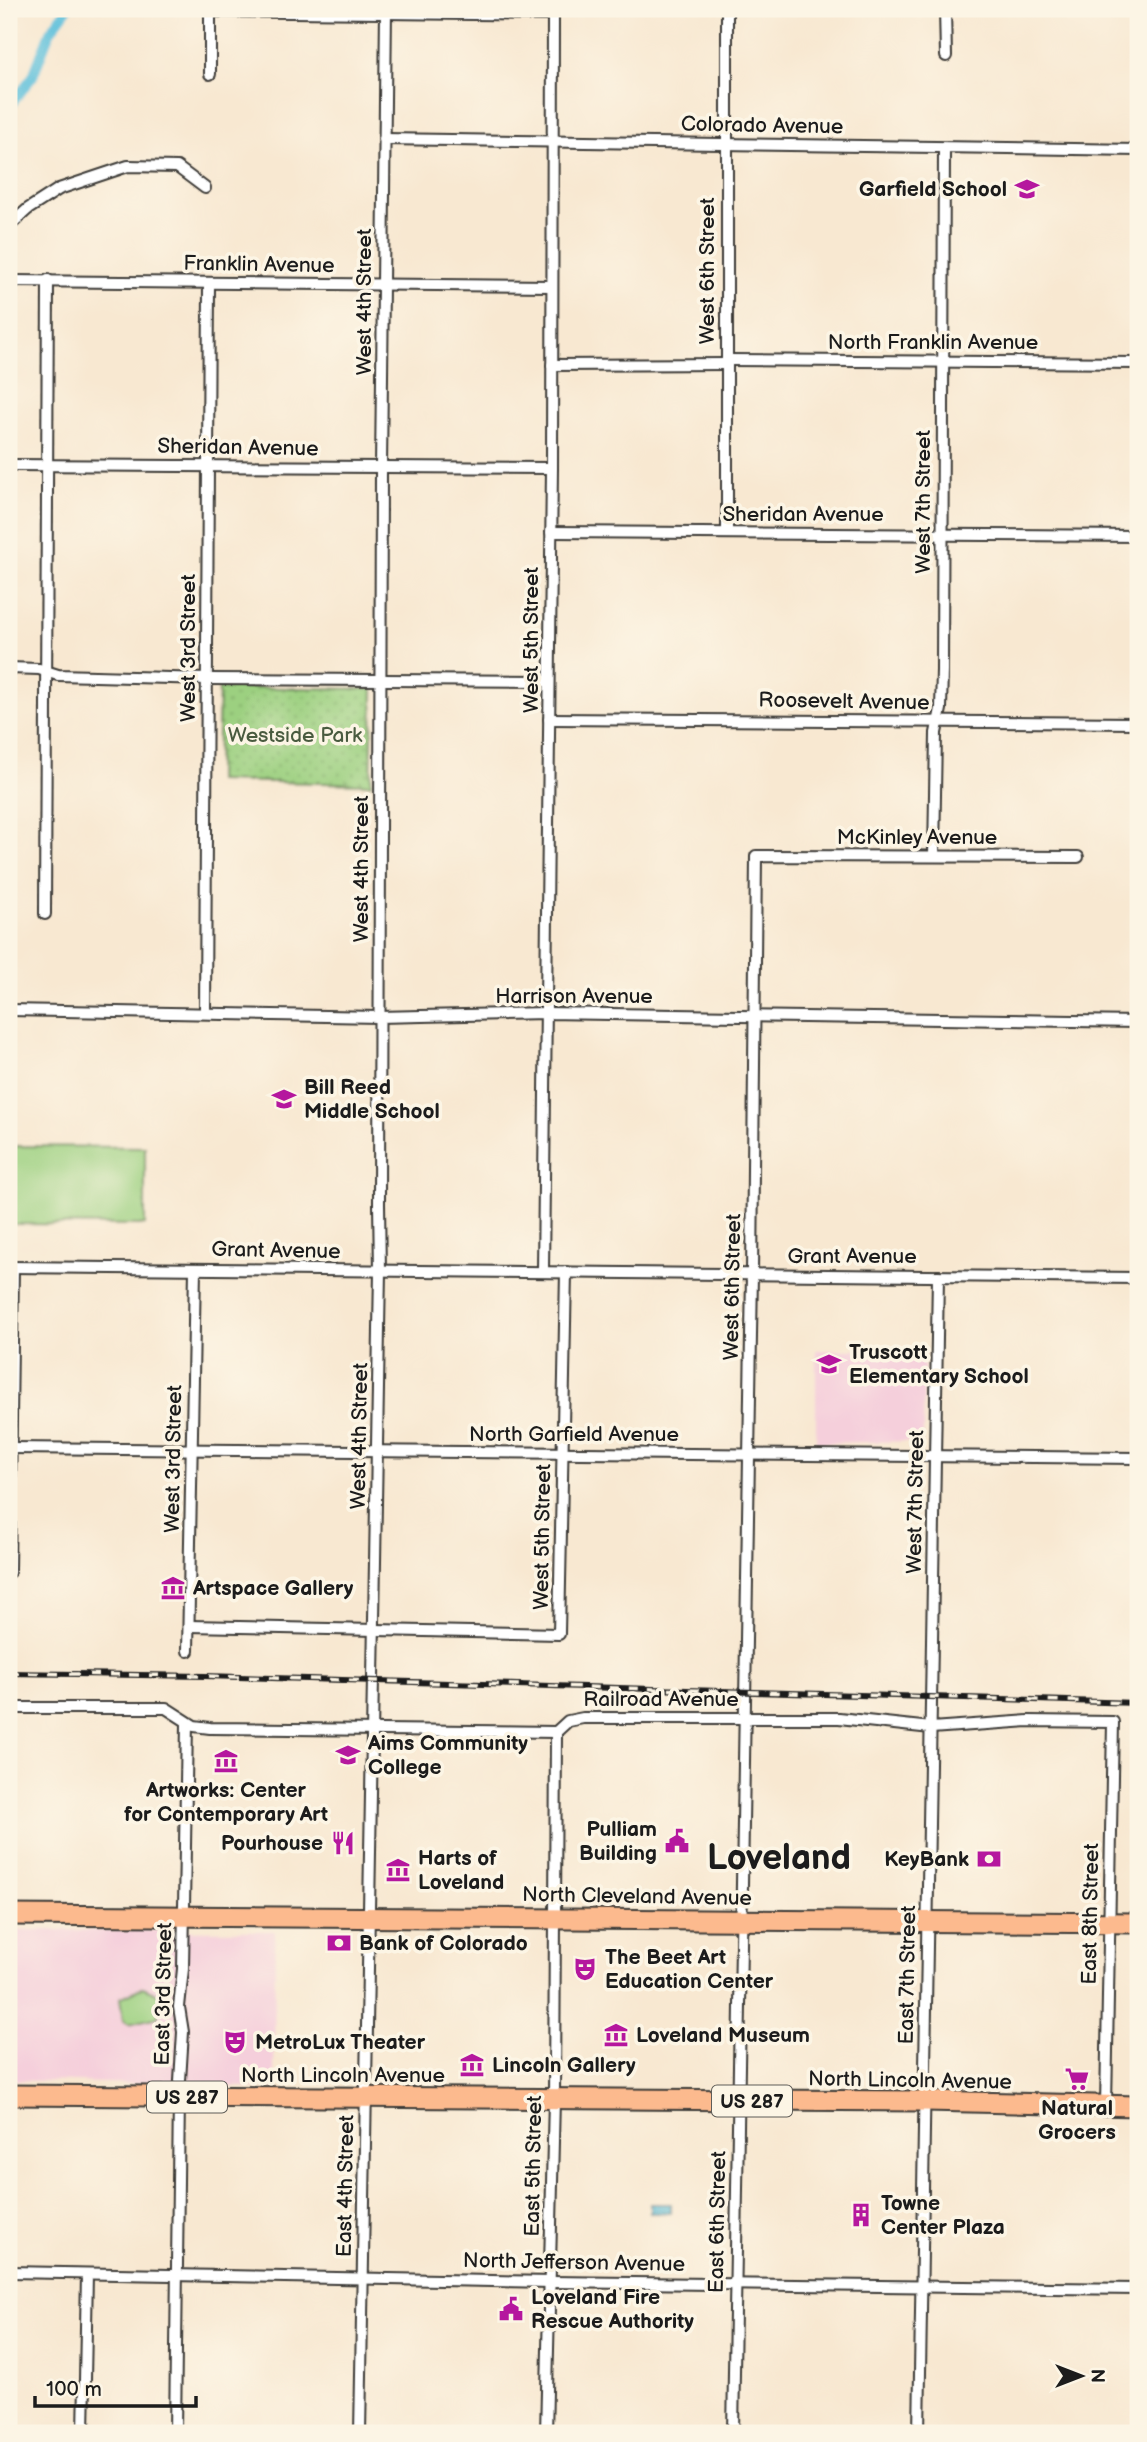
<svg xmlns="http://www.w3.org/2000/svg" width="1147" height="2442" font-family="'Balsamiq Sans',sans-serif">
<style>
.built{fill:#f5cfdb}
.grass{fill:#9cd080;stroke:#5c764e;stroke-width:2}
.park{fill:url(#park-dots);stroke:#5c764e;stroke-width:2}
.water{fill:url(#water-rules);stroke:#3c6e7c;stroke-width:2}
.lines{fill:none;stroke-linecap:round;stroke-linejoin:round}
.canal{stroke:#5dc0db;stroke-width:10}
.street-casing{stroke:#3d3b37;stroke-width:14}
.highway-casing{stroke:#3d3b37;stroke-width:23}
.street{stroke:#fff;stroke-width:10}
.highway{stroke:#fcba8e;stroke-width:19}
.rail-casing{stroke:#1c1c1c;stroke-width:6}
.rail{stroke:#fcf5e5;stroke-width:3.5;stroke-dasharray:10;stroke-linecap:butt}
.labels{text-anchor:middle;stroke-width:7;stroke-linejoin:round;paint-order:stroke}
.shield{fill:#fcf5e5;stroke:#5f5d58;stroke-width:2}
.shield-label{font-size:19px;font-weight:bold;fill:#1c1c1c}
.street-label{font-size:21px;fill:#1c1c1c;stroke:#fcf5e5}
.poi-label{font-size:21px;font-weight:bold;fill:#1c1c1c;stroke:#fcf5e5;text-anchor:start}
.park-label{font-size:21px;fill:#495b3f;stroke:#fcf5e5}
.town-label{font-size:35px;font-weight:bold;fill:#1c1c1c;stroke:#fcf5e5}
</style>
<defs>
<pattern id="park-dots" width="8" height="8" patternUnits="userSpaceOnUse" patternTransform="scale(1.75)"><rect width="8" height="8" fill="#9cd080"/><path d="M2 2h.1M6 6h.1" fill="none" stroke="#86b26e" stroke-width="1.8" stroke-linecap="round"/></pattern>
<pattern id="water-rules" width="6" height="5" patternUnits="userSpaceOnUse" patternTransform="scale(1.75)"><rect width="6" height="5" fill="#5dc0db"/><path d="M0 2.5h6" fill="none" stroke="#50a4bb"/></pattern>
</defs>
<rect width="100%" height="100%" fill="#fcf5e5"/>
<filter id="ink" filterUnits="userSpaceOnUse"><feTurbulence type="fractalNoise" baseFrequency=".0143" numOctaves="2"/><feDisplacementMap in="SourceGraphic" scale="14" xChannelSelector="R" yChannelSelector="G"/><feConvolveMatrix kernelMatrix="1 2 1 2 8 2 1 2 1" color-interpolation-filters="sRGB"/></filter>
<filter id="wash" filterUnits="userSpaceOnUse"><feTurbulence type="fractalNoise" baseFrequency=".00686" numOctaves="4" result="noise"/><feDisplacementMap in="SourceGraphic" scale="28" xChannelSelector="R" yChannelSelector="G"/><feGaussianBlur stdDeviation="1.57" result="paint"/><feColorMatrix in="noise" values="0 0 0 0 0 0 0 0 0 0 0 0 0 0 0 0 0 1.4 0 .05"/><feComposite in="paint" operator="in"/></filter>
<g filter="url(#wash)">
<rect width="100%" height="100%" fill="#f8e8d1"/>
<g class="built">
<polygon points="816,1350 924,1350 923,1441 816,1443"/>
<polygon points="9,1930 275,1931 274,2088 9,2080"/>
</g>
<g class="grass">
<polygon points="9,1146 145,1147 145,1225 9,1224"/>
<polygon points="143,1987 161,1995 158,2017 129,2024 123,2020 120,1998"/>
</g>
<polygon class="park" points="219,687 373,689 371,784 217,781"/>
<rect class="water" x="650" y="2204" width="21" height="9"/>
<g class="lines">
<polyline class="canal" points="9,107 33,76 50,32 67,9"/>
</g>
</g>
<g filter="url(#ink)">
<g class="lines">
<g class="street-casing">
<g id="street">
<polyline points="727,9 727,533"/>
<polyline points="945,9 946,56"/>
<polyline points="210,74 210,11 553,15"/>
<polyline points="384,139 1138,150"/>
<polyline points="9,226 28,209 59,189 128,166 177,167 205,188"/>
<polyline points="9,281 552,286"/>
<polyline points="727,360 1138,363"/>
<polyline points="552,365 727,364"/>
<polyline points="9,465 552,468"/>
<polyline points="551,532 1138,536"/>
<polyline points="9,668 39,669 58,675 207,679 549,681"/>
<polyline points="549,719 1138,723"/>
<polyline points="934,856 936,733 941,709 942,670 944,148"/>
<polyline points="45,914 48,280"/>
<polyline points="9,1010 379,1017 546,1013 1138,1022"/>
<polyline points="205,1013 209,283"/>
<polyline points="9,1267 1138,1278"/>
<polyline points="543,1271 552,468 553,9"/>
<polyline points="9,1448 1138,1458"/>
<polyline points="9,1572 13,1267"/>
<polyline points="189,1626 559,1634 566,1272"/>
<polyline points="188,1651 195,1269"/>
<polyline points="9,1708 166,1708 194,1726 210,1728 556,1732 568,1721 583,1718 839,1718 931,1728 1028,1721 1113,1722 1106,2106"/>
<polyline points="9,2272 551,2282 1138,2289"/>
<polyline points="84,2433 87,2274"/>
<polyline points="175,2433 179,2097 183,2032 179,2007 183,1969 187,1723"/>
<polyline points="360,2433 380,1271 379,1204 381,468 386,9"/>
<polyline points="546,2433 554,2099 556,1732"/>
<polyline points="733,2433 752,1274 756,856 1078,857"/>
<polyline points="919,2433 938,1276"/>
</g>
</g>
<g class="highway-casing">
<g id="highway">
<polyline points="9,1915 1138,1923"/>
<polyline points="9,2095 925,2101 1138,2106"/>
</g>
</g>
<use href="#street" class="street"/>
<use href="#highway" class="highway"/>
<g class="rail-casing">
<polyline id="rail" points="9,1673 205,1676 1138,1703"/>
</g>
<use href="#rail" class="rail"/>
</g>
</g>
<defs>
<g id="school-bare" transform="scale(1.89)"><path d="M0-5L7-2L0 1L-7-2ZM-4 1L0 2.5L4 1V4Q0 6-4 4Z" fill="#b5179e" stroke="#fcf5e5" stroke-width="2.5" paint-order="stroke"/></g>
<g id="museum-bare" transform="scale(1.89)"><path d="M0-6L6-3V-2H-6V-3ZM-5-1h2V3h-2ZM-1-1h2V3h-2ZM3-1h2V3H3ZM-6 4H6V6H-6Z" fill="#b5179e" stroke="#fcf5e5" stroke-width="2.5" paint-order="stroke"/></g>
<g id="university-bare" transform="scale(1.89)"><path d="M0-5L7-2L0 1L-7-2ZM-4 1L0 2.5L4 1V4Q0 6-4 4Z" fill="#b5179e" stroke="#fcf5e5" stroke-width="2.5" paint-order="stroke"/></g>
<g id="civic-bare" transform="scale(1.89)"><path d="M-.6-6.5H3V-4.5H.6V-3L4-1V1h2V6H-6V1h2V-1L-.6-3ZM-1.2 2.5V6h2.4V2.5Z" fill="#b5179e" stroke="#fcf5e5" stroke-width="2.5" paint-order="stroke"/></g>
<g id="restaurant-bare" transform="scale(1.89)"><path d="M-5-6h1v4h1v-4h1v4h1v-4h1v5L-1.5 .5V6h-2V.5L-5-1ZM5-6V6H3V1.5H1.5Q1.5-4 5-6Z" fill="#b5179e" stroke="#fcf5e5" stroke-width="2.5" paint-order="stroke"/></g>
<g id="bank-bare" transform="scale(1.89)"><path d="M-6-4H6V4H-6ZM0-2.3a2.3 2.3 0 1 0 0 4.6a2.3 2.3 0 1 0 0-4.6Z" fill="#b5179e" stroke="#fcf5e5" stroke-width="2.5" paint-order="stroke"/></g>
<g id="theatre-bare" transform="scale(1.89)"><path d="M-5-5.5Q0-4 5-5.5V0Q5 5 0 6Q-5 5-5 0ZM-3.3-2.5H-1v1.5H-3.3ZM1-2.5H3.3v1.5H1ZM-2.8 1Q0 5.5 2.8 1Z" fill="#b5179e" stroke="#fcf5e5" stroke-width="2.5" paint-order="stroke"/></g>
<g id="supermarket-bare" transform="scale(1.89)"><path d="M-6-5.5h2.5l.6 2H6L4.5 2H-2.5L-4.4-4H-6ZM-1.5 3.2a1.3 1.3 0 1 0 .1 0ZM3 3.2a1.3 1.3 0 1 0 .1 0Z" fill="#b5179e" stroke="#fcf5e5" stroke-width="2.5" paint-order="stroke"/></g>
<g id="building-bare" transform="scale(1.89)"><path d="M-4-6H4V6H1V3H-1V6H-4ZM-2.5-4.3h1.7v1.8h-1.7ZM.8-4.3h1.7v1.8H.8ZM-2.5-1h1.7V.8h-1.7ZM.8-1h1.7V.8H.8Z" fill="#b5179e" stroke="#fcf5e5" stroke-width="2.5" paint-order="stroke"/></g>
</defs>
<g fill-rule="evenodd">
<use href="#school-bare" x="1027" y="189"/>
<use href="#school-bare" x="284" y="1099"/>
<use href="#school-bare" x="829" y="1364"/>
<use href="#museum-bare" x="173" y="1588"/>
<use href="#university-bare" x="348" y="1755"/>
<use href="#museum-bare" x="226" y="1761"/>
<use href="#civic-bare" x="677" y="1841"/>
<use href="#restaurant-bare" x="343" y="1843"/>
<use href="#bank-bare" x="989" y="1859"/>
<use href="#museum-bare" x="398" y="1870"/>
<use href="#bank-bare" x="339" y="1943"/>
<use href="#theatre-bare" x="585" y="1969"/>
<use href="#museum-bare" x="616" y="2035"/>
<use href="#theatre-bare" x="235" y="2042"/>
<use href="#museum-bare" x="472" y="2065"/>
<use href="#supermarket-bare" x="1077" y="2079"/>
<use href="#building-bare" x="861" y="2215"/>
<use href="#civic-bare" x="511" y="2309"/>
</g>
<g class="labels">
<g class="shield">
<rect x="147" y="2081.5" width="80" height="31" rx="5"/>
<rect x="712" y="2085.5" width="80" height="31" rx="5"/>
</g>
<g class="shield-label">
<text x="187" y="2104">US 287</text>
<text x="752" y="2108">US 287</text>
</g>
<g class="street-label">
<text transform="translate(762 125) rotate(1)" y="7">Colorado Avenue</text>
<text transform="translate(259 264) rotate(1)" y="7">Franklin Avenue</text>
<text transform="translate(707 271) rotate(-90)" y="7">West 6th Street</text>
<text transform="translate(364 302) rotate(-90)" y="7">West 4th Street</text>
<text x="933" y="349">North Franklin Avenue</text>
<text transform="translate(238 447) rotate(1)" y="7">Sheridan Avenue</text>
<text transform="translate(923 502) rotate(-90)" y="7">West 7th Street</text>
<text x="803" y="521">Sheridan Avenue</text>
<text transform="translate(531 640) rotate(-90)" y="7">West 5th Street</text>
<text transform="translate(188 648) rotate(-90)" y="7">West 3rd Street</text>
<text transform="translate(844 701) rotate(1)" y="7">Roosevelt Avenue</text>
<text x="917" y="844">McKinley Avenue</text>
<text transform="translate(361 869) rotate(-90)" y="7">West 4th Street</text>
<text x="574" y="1003">Harrison Avenue</text>
<text transform="translate(276 1250) rotate(1)" y="7">Grant Avenue</text>
<text x="852" y="1263">Grant Avenue</text>
<text transform="translate(732 1287) rotate(-89)" y="7">West 6th Street</text>
<text x="574" y="1441">North Garfield Avenue</text>
<text transform="translate(359 1436) rotate(-89)" y="7">West 4th Street</text>
<text transform="translate(173 1459) rotate(-89)" y="7">West 3rd Street</text>
<text transform="translate(915 1502) rotate(-89)" y="7">West 7th Street</text>
<text transform="translate(542 1537) rotate(-89)" y="7">West 5th Street</text>
<text x="661" y="1706">Railroad Avenue</text>
<text transform="translate(637 1896) rotate(1)" y="7">North Cleveland Avenue</text>
<text transform="translate(1090 1914) rotate(-89)" y="7">East 8th Street</text>
<text transform="translate(907 1975) rotate(-89)" y="7">East 7th Street</text>
<text transform="translate(163 1994) rotate(-89)" y="7">East 3rd Street</text>
<text x="343" y="2082">North Lincoln Avenue</text>
<text transform="translate(910 2080) rotate(1)" y="7">North Lincoln Avenue</text>
<text transform="translate(533 2166) rotate(-89)" y="7">East 5th Street</text>
<text transform="translate(345 2186) rotate(-89)" y="7">East 4th Street</text>
<text transform="translate(717 2222) rotate(-89)" y="7">East 6th Street</text>
<text transform="translate(574 2262) rotate(1)" y="7">North Jefferson Avenue</text>
</g>
<g class="poi-label">
<text x="1007" y="196" text-anchor="end">Garfield School</text>
<text x="304" y="1094">Bill Reed<tspan x="304" dy="24">Middle School</tspan></text>
<text x="849" y="1359">Truscott<tspan x="849" dy="24">Elementary School</tspan></text>
<text x="193" y="1595">Artspace Gallery</text>
<text x="368" y="1750">Aims Community<tspan x="368" dy="24">College</tspan></text>
<text x="226" y="1797" text-anchor="middle">Artworks: Center<tspan x="226" dy="24">for Contemporary Art</tspan></text>
<text x="657" y="1836" text-anchor="end">Pulliam<tspan x="657" dy="24">Building</tspan></text>
<text x="323" y="1850" text-anchor="end">Pourhouse</text>
<text x="418" y="1865">Harts of<tspan x="418" dy="24">Loveland</tspan></text>
<text x="969" y="1866" text-anchor="end">KeyBank</text>
<text x="359" y="1950">Bank of Colorado</text>
<text x="605" y="1964">The Beet Art<tspan x="605" dy="24">Education Center</tspan></text>
<text x="636" y="2042">Loveland Museum</text>
<text x="255" y="2049">MetroLux Theater</text>
<text x="492" y="2072">Lincoln Gallery</text>
<text x="1077" y="2115" text-anchor="middle">Natural<tspan x="1077" dy="24">Grocers</tspan></text>
<text x="881" y="2210">Towne<tspan x="881" dy="24">Center Plaza</tspan></text>
<text x="531" y="2304">Loveland Fire<tspan x="531" dy="24">Rescue Authority</tspan></text>
</g>
<g class="park-label">
<text x="295" y="742">Westside Park</text>
</g>
<g class="town-label">
<text x="779" y="1869">Loveland</text>
</g>
</g>
<rect width="1147" height="2442" fill="none" stroke="#fcf5e5" stroke-width="35"/>
<g transform="translate(1081 2376) rotate(90)" stroke="#fcf5e5" stroke-width="5" paint-order="stroke">
<path d="M0-5L12 26L0 18L-12 26Z" fill="#1c1c1c"/>
<text y="-10" font-size="19" font-weight="bold" text-anchor="middle" fill="#1c1c1c">N</text>
</g>
<path d="M35 2396v10h161v-10" fill="none" stroke="#1c1c1c" stroke-width="3.5"/>
<text x="46" y="2396" font-size="21" fill="#1c1c1c" stroke="#fcf5e5" stroke-width="5" paint-order="stroke">100 m</text>
</svg>
